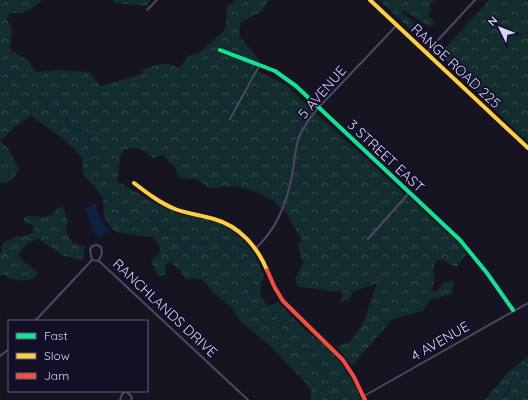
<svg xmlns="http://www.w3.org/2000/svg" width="528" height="400" font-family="Quicksand,sans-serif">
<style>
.forest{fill:url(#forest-crowns)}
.water{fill:#0d2144}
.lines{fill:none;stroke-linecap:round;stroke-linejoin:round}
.stream{stroke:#0d2144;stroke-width:1}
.street{stroke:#4a4962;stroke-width:2}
.fast{stroke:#16e098;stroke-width:4}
.slow{stroke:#ffcf43;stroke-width:4}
.jam{stroke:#f24e42;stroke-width:4}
.labels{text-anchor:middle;stroke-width:3.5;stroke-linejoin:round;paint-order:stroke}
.street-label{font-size:14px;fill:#d9d4ff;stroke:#130f26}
</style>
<defs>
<pattern id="forest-crowns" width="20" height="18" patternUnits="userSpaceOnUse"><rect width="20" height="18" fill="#132c2d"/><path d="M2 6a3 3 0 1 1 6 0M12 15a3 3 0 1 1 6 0" fill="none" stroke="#354a4c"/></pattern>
</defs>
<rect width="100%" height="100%" fill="#161421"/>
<g class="forest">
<path d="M 0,0 L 42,0 L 38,4 L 23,13 L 10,13 L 7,20 L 12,27 L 10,50 L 28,60 L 35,72 L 56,70 L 90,72 L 100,86 L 142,74 L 143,69 L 166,63 L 179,68 L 189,56 L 199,53 L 226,29 L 227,6 L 236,0 L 269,0 L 261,12 L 241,22 L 239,36 L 259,59 L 254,69 L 288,86 L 307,105 L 463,247 L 466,254 L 456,268 L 442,259 L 435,262 L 433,271 L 435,278 L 432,290 L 436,292 L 444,283 L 453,280 L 452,294 L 431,299 L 422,311 L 392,319 L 352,366 L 336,346 L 350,342 L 363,324 L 377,283 L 354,291 L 349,299 L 340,303 L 343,291 L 332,291 L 300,287 L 295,280 L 303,263 L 297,243 L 303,242 L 288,216 L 274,201 L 257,192 L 237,186 L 210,188 L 196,179 L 179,178 L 175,167 L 162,155 L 152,158 C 140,148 139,146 124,150 L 121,155 L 117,181 C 134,190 150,202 168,209 C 174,212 181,214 188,216 C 196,218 205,218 213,221 C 239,230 257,252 264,278 L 261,284 L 260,295 L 268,306 L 278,302 L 305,330 L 324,344 L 341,363 L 355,386 L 361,400 L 311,400 L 311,391 L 306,383 L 268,344 L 239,320 L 231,307 L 214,293 L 202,280 L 193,278 L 185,279 L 180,270 L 170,262 L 165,266 L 165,274 L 159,277 L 151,261 L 160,252 L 159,246 L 153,237 L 119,233 L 113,230 L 104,217 L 103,198 L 94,186 L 84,176 L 82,157 L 65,140 L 30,115 L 0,140 Z"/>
<polygon points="112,0 151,0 146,6 115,3"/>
<polygon points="379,0 436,0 429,5 431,8 428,16 436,23 430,27 403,10 402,12 418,26 412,31"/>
<polygon points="489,0 528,0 528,143 440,54"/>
<path d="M 0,140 L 9,150 L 19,169 C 14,178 11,183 0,183 Z"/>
<path d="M 61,206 L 63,208 L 68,222 L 65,227 C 70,240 71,244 85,246 L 82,261 L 62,255 L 38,238 L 27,244 L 18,254 L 25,263 L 35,270 L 38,273 C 32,284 18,280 8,278 L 5,274 L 1,275 L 0,277 L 0,255 L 2,252 L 1,246 L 3,245 L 3,243 L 17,236 L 21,237 L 32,233 L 34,227 L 33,225 L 24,222 L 24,217 C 32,214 40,219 48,216 C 53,214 56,209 61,206 Z"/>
<polygon points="528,356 528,400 485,400 508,372"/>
</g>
<path class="water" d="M 93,203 L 96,204 C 97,215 102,222 109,230 L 109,232 L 99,236 L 94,233 L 86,210 L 87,208 Z"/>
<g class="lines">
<g class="stream">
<path d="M 0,73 L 3,75 L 7,72 L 11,74 C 11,77 9,80 9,83 C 9,91 18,93 23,94 L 26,99 L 33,100 L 39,97 L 46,99 L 49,98 L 46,108 L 47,110 L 55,106 L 58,109 L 56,118 L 58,122 L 63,117 L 68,117 L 68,120 L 65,123 L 68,125 L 70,131 L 74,132 L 78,129 L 82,131 L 87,128 L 89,128 L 86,132 L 90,135 L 88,140 L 90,141 L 90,146 L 92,149 L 93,156 L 97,162 C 95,166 89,164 86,168 L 86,170 C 91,173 95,178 100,179 C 103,180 105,179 107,180 L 108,183 L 107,194 L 111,194 L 110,201 L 107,206 L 112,209 L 118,208 L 123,212 L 127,219 L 126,224 L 128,228 L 131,228 C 135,224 137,220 141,216 L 145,221 L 149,217 L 153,219 L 154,223 L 168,233 L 177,232 L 178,233 L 176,236 L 180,240 L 181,244 L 185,246 L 190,244 L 194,239 L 197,244 L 210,242 L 212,238 L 215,235 L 219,239 L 223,239 L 230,246 C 238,247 243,243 249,252 L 249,257 L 241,261 L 238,266 C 242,276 256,275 251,291 L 254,294 C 253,302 247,304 245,311 L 251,316 L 260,318 C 267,326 270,320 279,319 C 283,325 280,332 284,337 C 294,350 307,346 318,354 L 320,367 L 326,370 L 327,378 L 325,389 L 324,390 L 320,389 L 317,391 L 319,400"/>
<polyline points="498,400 508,391 516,369 528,363"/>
</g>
<g class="street">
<polyline points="147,10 157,0"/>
<polyline points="427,52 475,0"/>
<polyline points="230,119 259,66"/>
<polyline points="368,239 409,193"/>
<path d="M 256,248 C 278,228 288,200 293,170 C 295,159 295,146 300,135 C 309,115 327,99 342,83 C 360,64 378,45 396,26"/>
<polyline points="92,260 99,261 248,400"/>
<polyline points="92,260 90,250 92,246 97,245 101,247 102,253 99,260"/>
<polyline points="35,321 92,260"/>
<polyline points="0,356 9,349"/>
<polyline points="364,396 528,303"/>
<path d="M 120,400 C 121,396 122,393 126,391 L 132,397 L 131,400"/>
</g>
<polyline class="fast" points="220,50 275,71 296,86 460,240 487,273 513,310"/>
<g class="slow">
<polyline points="370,0 528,148"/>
<path d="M 134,183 C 147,193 160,203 175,209 C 188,214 201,215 214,219 C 239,226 257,246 267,270"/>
</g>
<polyline class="jam" points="267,270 275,288 283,301 343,360 354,377 365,400"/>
</g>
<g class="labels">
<g class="street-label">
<text transform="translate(456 66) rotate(43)" y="5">RANGE ROAD 225</text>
<text transform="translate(322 92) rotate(-49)" y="5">5 AVENUE</text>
<text transform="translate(386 156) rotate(43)" y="5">3 STREET EAST</text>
<text transform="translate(165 308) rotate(43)" y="5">RANCHLANDS DRIVE</text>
<text transform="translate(440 341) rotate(-30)" y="5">4 AVENUE</text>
</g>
</g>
<rect x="8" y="320" width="140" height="72" fill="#130f26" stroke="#625e7d"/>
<rect x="16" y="333" width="20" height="6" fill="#16e098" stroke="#625e7d"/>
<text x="44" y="340" font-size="12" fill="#d9d4ff">Fast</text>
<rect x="16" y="353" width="20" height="6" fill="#ffcf43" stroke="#625e7d"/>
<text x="44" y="360" font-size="12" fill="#d9d4ff">Slow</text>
<rect x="16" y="373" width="20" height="6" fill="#f24e42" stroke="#625e7d"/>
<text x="44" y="380" font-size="12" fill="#d9d4ff">Jam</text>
<g transform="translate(500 28) rotate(313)" stroke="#130f26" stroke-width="3" paint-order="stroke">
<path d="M0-3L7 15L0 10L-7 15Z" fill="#d9d4ff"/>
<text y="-6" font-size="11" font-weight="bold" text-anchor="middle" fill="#d9d4ff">N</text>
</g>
</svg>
